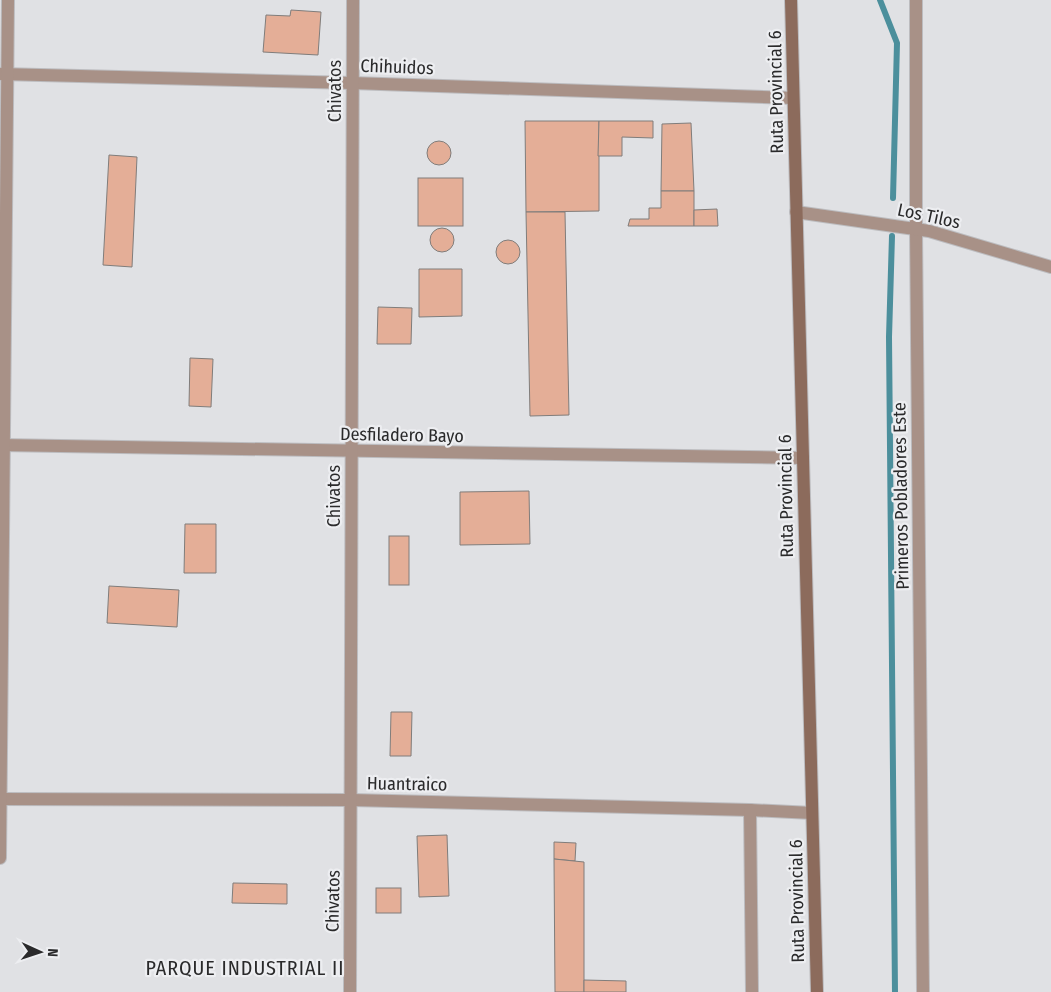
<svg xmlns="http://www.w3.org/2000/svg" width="1051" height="992" font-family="'Fira Sans Condensed',sans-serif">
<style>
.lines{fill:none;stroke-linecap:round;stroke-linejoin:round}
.stream{stroke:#4c8f9c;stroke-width:6}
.building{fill:#e4ae97;stroke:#807d7b}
.street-casing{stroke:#bcbcbf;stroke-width:14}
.secondary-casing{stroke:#bcbcbf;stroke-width:14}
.street{stroke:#a89187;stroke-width:12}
.secondary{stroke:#8c6b5c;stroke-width:12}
.labels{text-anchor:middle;stroke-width:4.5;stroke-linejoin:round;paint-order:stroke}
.street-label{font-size:18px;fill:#2a2a2b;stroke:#edeef1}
.quarter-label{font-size:20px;letter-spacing:1px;fill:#2a2a2b;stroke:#edeef1}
</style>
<rect width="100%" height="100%" fill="#e0e1e4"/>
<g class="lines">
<g class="stream">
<polyline points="880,0 897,43 893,198"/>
<polyline points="892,236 889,337 895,992"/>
</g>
</g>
<g class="building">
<polygon points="291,10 321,12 318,55 263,52 266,15 290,16"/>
<polygon points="525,121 599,121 599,211 526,212"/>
<polygon points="599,121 653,121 653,138 622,137 622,156 598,156"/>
<polygon points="691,123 694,191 661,191 662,124"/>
<circle cx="439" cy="153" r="12"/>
<polygon points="109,155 137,157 132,267 103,265"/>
<rect x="418" y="178" width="45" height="48"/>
<polygon points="661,191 694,191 694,226 628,226 630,219 649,219 649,208 661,208"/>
<polygon points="717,209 718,226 694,226 694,210"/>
<polygon points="526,212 565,212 569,415 530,416"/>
<circle cx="442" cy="240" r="12"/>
<circle cx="508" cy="252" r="12"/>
<polygon points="419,269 462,269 462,316 419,317"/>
<polygon points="378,307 412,308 411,344 377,344"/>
<polygon points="190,358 213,359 211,407 189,406"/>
<polygon points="529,491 530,544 460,545 460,492"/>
<polygon points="185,524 216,524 216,573 184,573"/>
<rect x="389" y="536" width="20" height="49"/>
<polygon points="109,586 179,590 177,627 107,623"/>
<polygon points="391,712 412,712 411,756 390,756"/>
<polygon points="447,835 449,896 419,897 417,836"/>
<polygon points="554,842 576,843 575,861 554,859"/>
<polygon points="554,859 584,862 584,992 555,992"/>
<polygon points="233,883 287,884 287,904 232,903"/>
<rect x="376" y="888" width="25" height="25"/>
<polygon points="584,980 626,981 626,992 584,992"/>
</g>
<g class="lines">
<g class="street-casing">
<g id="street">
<polyline points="916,0 916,229 923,992"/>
<polyline points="1,74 352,83 793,98"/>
<polyline points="796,212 929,231 1051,267"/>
<polyline points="0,445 803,458"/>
<polyline points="0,799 352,800 750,810 812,813"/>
<polyline points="750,810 752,992"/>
<polyline points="0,858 8,0"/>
<polyline points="350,992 353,0"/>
</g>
</g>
<g class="secondary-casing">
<polyline id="secondary" points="791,0 817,992"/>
</g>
<use href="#street" class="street"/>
<use href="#secondary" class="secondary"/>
</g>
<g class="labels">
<g class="street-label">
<text transform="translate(397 67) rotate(2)" y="6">Chihuidos</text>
<text transform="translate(335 91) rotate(-90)" y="6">Chivatos</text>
<text transform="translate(776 92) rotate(-91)" y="6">Ruta Provincial 6</text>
<text transform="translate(929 216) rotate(12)" y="6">Los Tilos</text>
<text transform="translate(402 435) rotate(1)" y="6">Desfiladero Bayo</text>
<text transform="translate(334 496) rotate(-90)" y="6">Chivatos</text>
<text transform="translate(786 496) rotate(-91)" y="6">Ruta Provincial 6</text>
<text transform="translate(901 496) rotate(-91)" y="6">Primeros Pobladores Este</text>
<text transform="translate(407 784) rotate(1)" y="6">Huantraico</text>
<text transform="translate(333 901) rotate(-89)" y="6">Chivatos</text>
<text transform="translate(797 901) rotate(-91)" y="6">Ruta Provincial 6</text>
</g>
<g class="quarter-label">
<text x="245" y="975">PARQUE INDUSTRIAL II</text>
</g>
</g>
<g transform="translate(40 952) rotate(93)" stroke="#edeef1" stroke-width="4" paint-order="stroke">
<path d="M0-4L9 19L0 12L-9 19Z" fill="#2a2a2b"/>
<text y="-8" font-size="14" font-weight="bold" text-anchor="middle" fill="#2a2a2b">N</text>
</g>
</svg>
